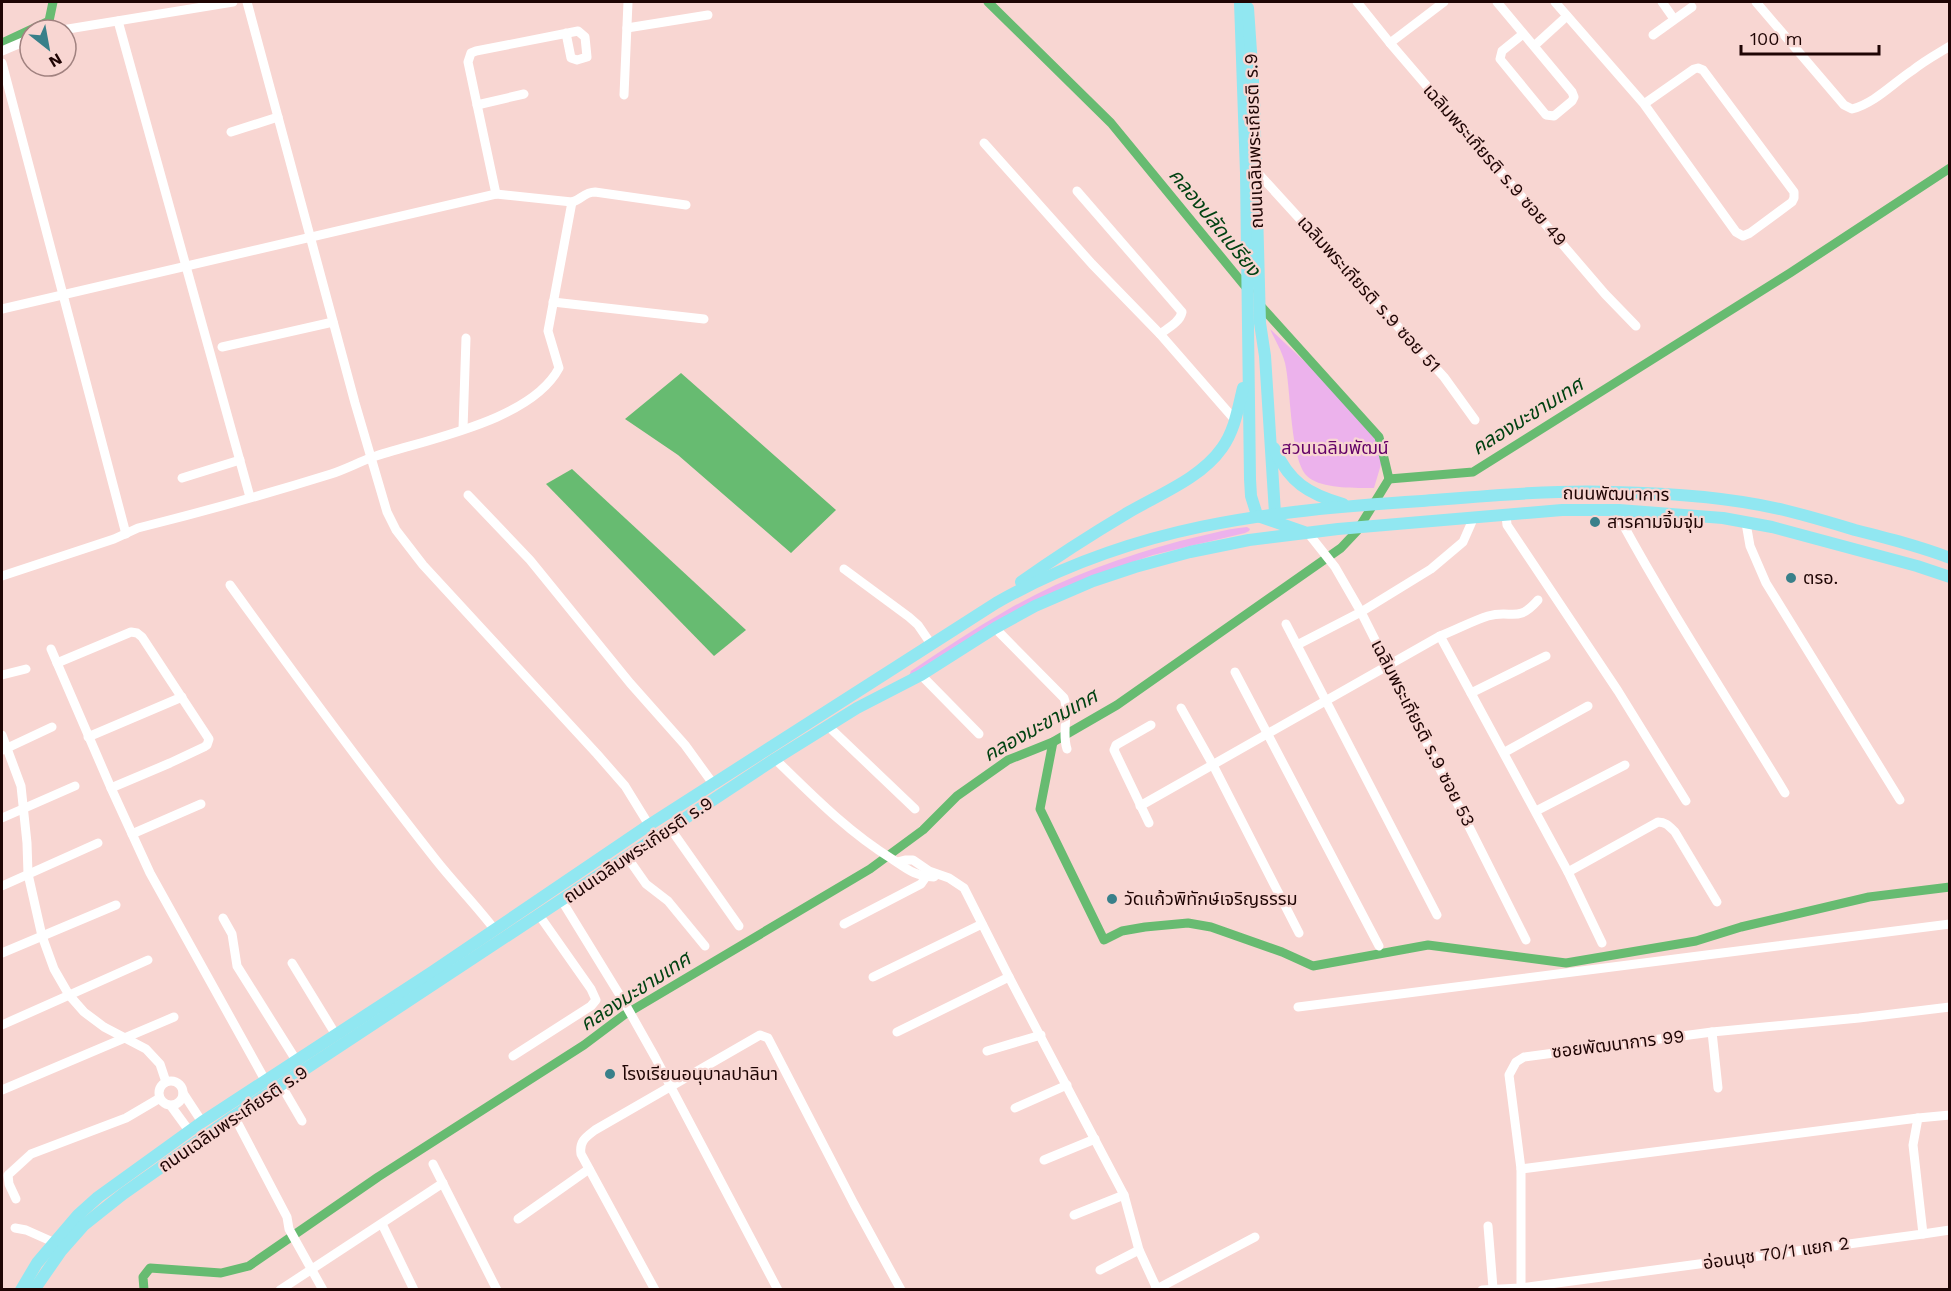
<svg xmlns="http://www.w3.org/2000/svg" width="1951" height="1291" font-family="'Work Sans','Noto Sans Thai',sans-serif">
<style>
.green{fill:#ecb2ec}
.water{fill:#67bb71}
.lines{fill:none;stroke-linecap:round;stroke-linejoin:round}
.canal{stroke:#67bb71;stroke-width:9}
.minor{stroke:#fff;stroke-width:9}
.major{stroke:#91e7f1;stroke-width:12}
.poi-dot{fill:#39808a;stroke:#f8d6d2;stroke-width:2}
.labels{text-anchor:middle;stroke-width:4.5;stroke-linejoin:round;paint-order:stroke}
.street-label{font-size:18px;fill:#1f0504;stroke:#f8d6d2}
.park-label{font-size:18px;fill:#630167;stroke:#f8d6d2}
.poi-label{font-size:18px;fill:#1f0504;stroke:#f8d6d2;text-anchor:start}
.water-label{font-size:20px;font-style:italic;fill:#014212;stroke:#f8d6d2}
</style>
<rect width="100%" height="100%" fill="#f8d6d2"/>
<g class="green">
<path d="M 1270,329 L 1318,374 L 1366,425 L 1379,445 L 1382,461 L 1374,488 C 1356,488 1320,489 1307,476 C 1290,459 1291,388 1285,363 C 1282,351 1275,340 1270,329 Z"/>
<path d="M 1247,527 L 1250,529 L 1249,531 L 1245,533 L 1153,555 L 1104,572 L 909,676 L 911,671 C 942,650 974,629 1007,610 C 1061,579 1120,557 1180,541 C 1202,536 1225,529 1247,527 Z"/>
</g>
<g class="water">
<polygon points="681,373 836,510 791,553 678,455 625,419"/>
<polygon points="572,469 746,630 714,656 546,484"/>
</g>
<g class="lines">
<g class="canal">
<polyline points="988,2 1111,123 1249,291"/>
<polyline points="2,43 49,21 53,2"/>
<polyline points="1259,304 1379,437 1389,479"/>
<polyline points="1389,479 1473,472 1790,273 1950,168"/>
<polyline points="1053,742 1040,809 1104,940 1122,931 1145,927 1188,923 1211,927 1282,952 1313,966 1428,945 1566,963 1696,941 1741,927 1869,897 1950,887"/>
<polyline points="144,1290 143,1277 150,1268 221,1273 249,1266 378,1177 584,1045 624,1015 870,869 923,830 957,796 1008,760 1053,742 1117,705 1341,548 1357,531 1389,479"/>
</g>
<g class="minor">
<polyline points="247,2 355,403 387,512 396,530 423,565 597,754 625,786 649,825"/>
<polyline points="1357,2 1390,43 1605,294 1636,326"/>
<polyline points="1497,2 1572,92 1574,97 1572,101 1554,116 1546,115 1500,59 1502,51 1523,34"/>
<polyline points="1555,2 1644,104 1736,232 1743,236 1750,233 1792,202 1794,198 1794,192 1703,70 1698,68 1694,69 1644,104"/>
<polyline points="1662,2 1674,19"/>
<path d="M 1756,2 L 1844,105 L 1852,109 C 1875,103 1893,83 1913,70 C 1924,61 1937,54 1950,46"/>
<polyline points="118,21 250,497"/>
<polyline points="627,28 708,15"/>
<polyline points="62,30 233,2"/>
<polyline points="1653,35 1692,7"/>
<polyline points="1390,43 1444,2"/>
<polyline points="1534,46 1567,16"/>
<polyline points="2,51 30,39"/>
<polyline points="2,63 126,534"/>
<polyline points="624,95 628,2"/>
<polyline points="477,105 524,94"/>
<polyline points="231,132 278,117"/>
<polyline points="984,143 1092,264 1160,334 1235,420"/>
<polyline points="1257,172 1444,377 1475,420"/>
<path d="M 1077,191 L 1182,312 C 1180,322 1168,328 1160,334"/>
<polyline points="496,194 468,62 471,53 476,51 578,31 585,37 587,57 577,60 571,58 566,33"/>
<polyline points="553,302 704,319"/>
<path d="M 2,309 L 496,194 L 572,202 C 581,200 584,192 595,192 L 686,205"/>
<polyline points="222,347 333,322"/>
<polyline points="463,429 466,338"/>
<polyline points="182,478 240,460"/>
<polyline points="468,495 530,560 630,683 685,745 714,785"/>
<path d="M 1619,510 L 1620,519 C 1671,613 1730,702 1785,793"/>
<polyline points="1506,515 1507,525 1618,691 1686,801"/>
<polyline points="1746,523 1750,546 1766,583 1900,800"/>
<polyline points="1308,533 1335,567 1361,612 1526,940"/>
<polyline points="844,569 909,617 918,625 931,644"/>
<path d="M 2,576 L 114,539 L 138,528 C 202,512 267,494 331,474 C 346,469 359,462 373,457 C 427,439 531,421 559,368 L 548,331 L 572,202"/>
<path d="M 230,585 C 297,678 365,770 436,860 C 455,884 476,905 495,930"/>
<polyline points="1286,624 1437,915"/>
<path d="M 995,628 L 1064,698 C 1070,712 1061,731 1067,749"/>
<polyline points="1440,636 1568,872 1602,943"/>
<polyline points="1297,645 1361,612 1431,569 1463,542 1474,517"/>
<polyline points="51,649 111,788 150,873 265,1080"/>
<polyline points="57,663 131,632 137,633 142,637 209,739 207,745 204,747 170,763 111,788"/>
<polyline points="1235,672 1379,946"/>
<polyline points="2,675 26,669"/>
<polyline points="921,675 979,734"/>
<polyline points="1471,693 1546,656"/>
<polyline points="1181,708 1213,765 1299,933"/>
<polyline points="828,726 915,809"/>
<polyline points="2,735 21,786 27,843 28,874 42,936 54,969 69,995 84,1012 104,1027 146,1049 160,1064 166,1082"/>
<polyline points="88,737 182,697"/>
<polyline points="3,750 52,727"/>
<polyline points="1505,752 1588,706"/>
<path d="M 775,759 C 812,795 848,832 892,859 C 907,869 914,876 934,877"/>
<path d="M 1140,806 L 1440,636 C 1456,630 1472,621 1488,616 C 1512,609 1517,624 1538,600"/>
<polyline points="1536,811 1625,765"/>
<polyline points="2,818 75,786"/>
<polyline points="1149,823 1114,750 1116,745 1151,725"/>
<polyline points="670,828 739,926"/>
<polyline points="132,834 201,804"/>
<polyline points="627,857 646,884 668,901 705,946"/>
<polyline points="897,862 905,860 913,860 929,871 949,878 964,888 1009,977 1124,1195 1139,1250 1157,1289"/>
<path d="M 1568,872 L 1658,822 C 1666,822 1669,826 1675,832 L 1717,902"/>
<polyline points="2,886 98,843"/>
<polyline points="562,901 624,1002 655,1057 778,1290"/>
<polyline points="223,918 232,934 237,966 296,1060"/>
<polyline points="844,924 921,884 928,874"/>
<polyline points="2,953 116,905"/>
<polyline points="292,963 336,1035"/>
<polyline points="873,977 982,924"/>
<polyline points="1298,1007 1950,924"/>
<polyline points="2,1025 148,960"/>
<polyline points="897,1032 1009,977"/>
<polyline points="1712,1032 1718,1088"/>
<polyline points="987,1051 1041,1035"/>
<polyline points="513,1056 591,1006 596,1000 591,989 539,915"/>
<circle cx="171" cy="1093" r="12"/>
<polyline points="281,1085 302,1121"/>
<polyline points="2,1090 174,1017"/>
<polyline points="183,1093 202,1122"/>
<polyline points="171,1106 190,1132"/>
<polyline points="1015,1108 1067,1085"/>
<polyline points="234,1116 287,1217 289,1229 323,1290"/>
<polyline points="1044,1160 1095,1139"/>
<polyline points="433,1164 497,1290"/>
<polyline points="1521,1169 1918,1118"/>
<polyline points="16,1199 9,1184 8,1175 31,1154 126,1118 160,1098"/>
<polyline points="1074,1215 1124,1195"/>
<polyline points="518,1219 589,1169"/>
<polyline points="382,1224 414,1290"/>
<polyline points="1488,1226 1493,1288"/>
<polyline points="15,1228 26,1230 53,1242"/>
<polyline points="1923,1234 1950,1230"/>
<polyline points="1100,1270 1139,1250"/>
<polyline points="280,1290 443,1183"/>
<path d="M 655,1290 L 581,1154 C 579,1141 586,1137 595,1130 L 760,1035 L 768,1038 L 854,1204 L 901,1290"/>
<polyline points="1155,1290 1255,1237"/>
<polyline points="1482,1290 1520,1288 1923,1234 1913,1145 1918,1118 1950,1115"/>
<polyline points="1521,1290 1521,1169 1509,1075 1516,1062 1524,1057 1712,1032 1859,1018 1950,1007"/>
</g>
<g class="major">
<polyline points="1240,2 1246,173 1250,479 1251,496 1257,515"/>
<polyline points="1248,8 1254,96 1260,323 1265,356 1275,513"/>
<path d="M 1274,448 C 1289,482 1308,494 1343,504"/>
<polyline points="1258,516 1304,532"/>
<path d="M 1021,582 C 1056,557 1092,534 1129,512 C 1160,494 1201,478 1222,448 C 1235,430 1238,408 1243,388"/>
<path d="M 21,1290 L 37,1263 L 78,1215 L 98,1197 L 202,1122 L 432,972 L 649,825 L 996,603 C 1134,525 1266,511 1422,501 C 1485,496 1550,490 1613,492 C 1670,493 1729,497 1784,510 C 1808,516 1832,523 1855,530 C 1887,538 1919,546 1950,558"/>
<polyline points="34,1290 61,1251 84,1225 123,1194 234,1116 775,759 857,708 921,675 995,628 1035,606 1093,581 1135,567 1190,552 1249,540 1338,529 1562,510 1619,510 1723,518 1772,527 1917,566 1950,577"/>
</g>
</g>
<g class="poi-dot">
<circle cx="1595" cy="522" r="6"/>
<circle cx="1791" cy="578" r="6"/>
<circle cx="1112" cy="899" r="6"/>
<circle cx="610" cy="1074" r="6"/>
</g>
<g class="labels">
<g class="street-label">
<text transform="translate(1254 141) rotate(-92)" y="6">ถนนเฉลิมพระเกียรติ ร.9</text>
<text transform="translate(1495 165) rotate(49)" y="6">เฉลิมพระเกียรติ ร.9 ซอย 49</text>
<text transform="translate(1369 294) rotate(48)" y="6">เฉลิมพระเกียรติ ร.9 ซอย 51</text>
<text transform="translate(1616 494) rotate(1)" y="6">ถนนพัฒนาการ</text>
<text transform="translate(1423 733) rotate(63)" y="6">เฉลิมพระเกียรติ ร.9 ซอย 53</text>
<text transform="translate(638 850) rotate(-34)" y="6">ถนนเฉลิมพระเกียรติ ร.9</text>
<text transform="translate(1618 1044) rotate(-7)" y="6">ซอยพัฒนาการ 99</text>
<text transform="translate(233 1119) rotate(-34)" y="6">ถนนเฉลิมพระเกียรติ ร.9</text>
<text transform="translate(1776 1253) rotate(-8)" y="6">อ่อนนุช 70/1 แยก 2</text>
</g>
<g class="park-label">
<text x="1335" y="454">สวนเฉลิมพัฒน์</text>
</g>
<g class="poi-label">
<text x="1607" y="528">สารคามจิ้มจุ่ม</text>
<text x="1803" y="584">ตรอ.</text>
<text x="1124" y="905">วัดแก้วพิทักษ์เจริญธรรม</text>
<text x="622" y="1080">โรงเรียนอนุบาลปาลินา</text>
</g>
<g class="water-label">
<text transform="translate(1215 222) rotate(51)" y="7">คลองปลัดเปรียง</text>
<text transform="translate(1527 416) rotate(-32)" y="7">คลองมะขามเทศ</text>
<text transform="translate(1040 725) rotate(-29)" y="7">คลองมะขามเทศ</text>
<text transform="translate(635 991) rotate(-33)" y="7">คลองมะขามเทศ</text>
</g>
</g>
<rect width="1951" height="1291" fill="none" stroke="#1f0504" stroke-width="6"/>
<g transform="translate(48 48) rotate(149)"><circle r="28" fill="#f8d6d2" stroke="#a18280" stroke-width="1.5"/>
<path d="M0-4.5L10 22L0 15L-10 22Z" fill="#39808a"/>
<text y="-9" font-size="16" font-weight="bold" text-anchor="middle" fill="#1f0504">N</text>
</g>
<path d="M1741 45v9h138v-9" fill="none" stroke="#1f0504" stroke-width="3"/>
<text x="1750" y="45" font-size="18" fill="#1f0504" stroke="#f8d6d2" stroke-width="4.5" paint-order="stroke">100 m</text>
</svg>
